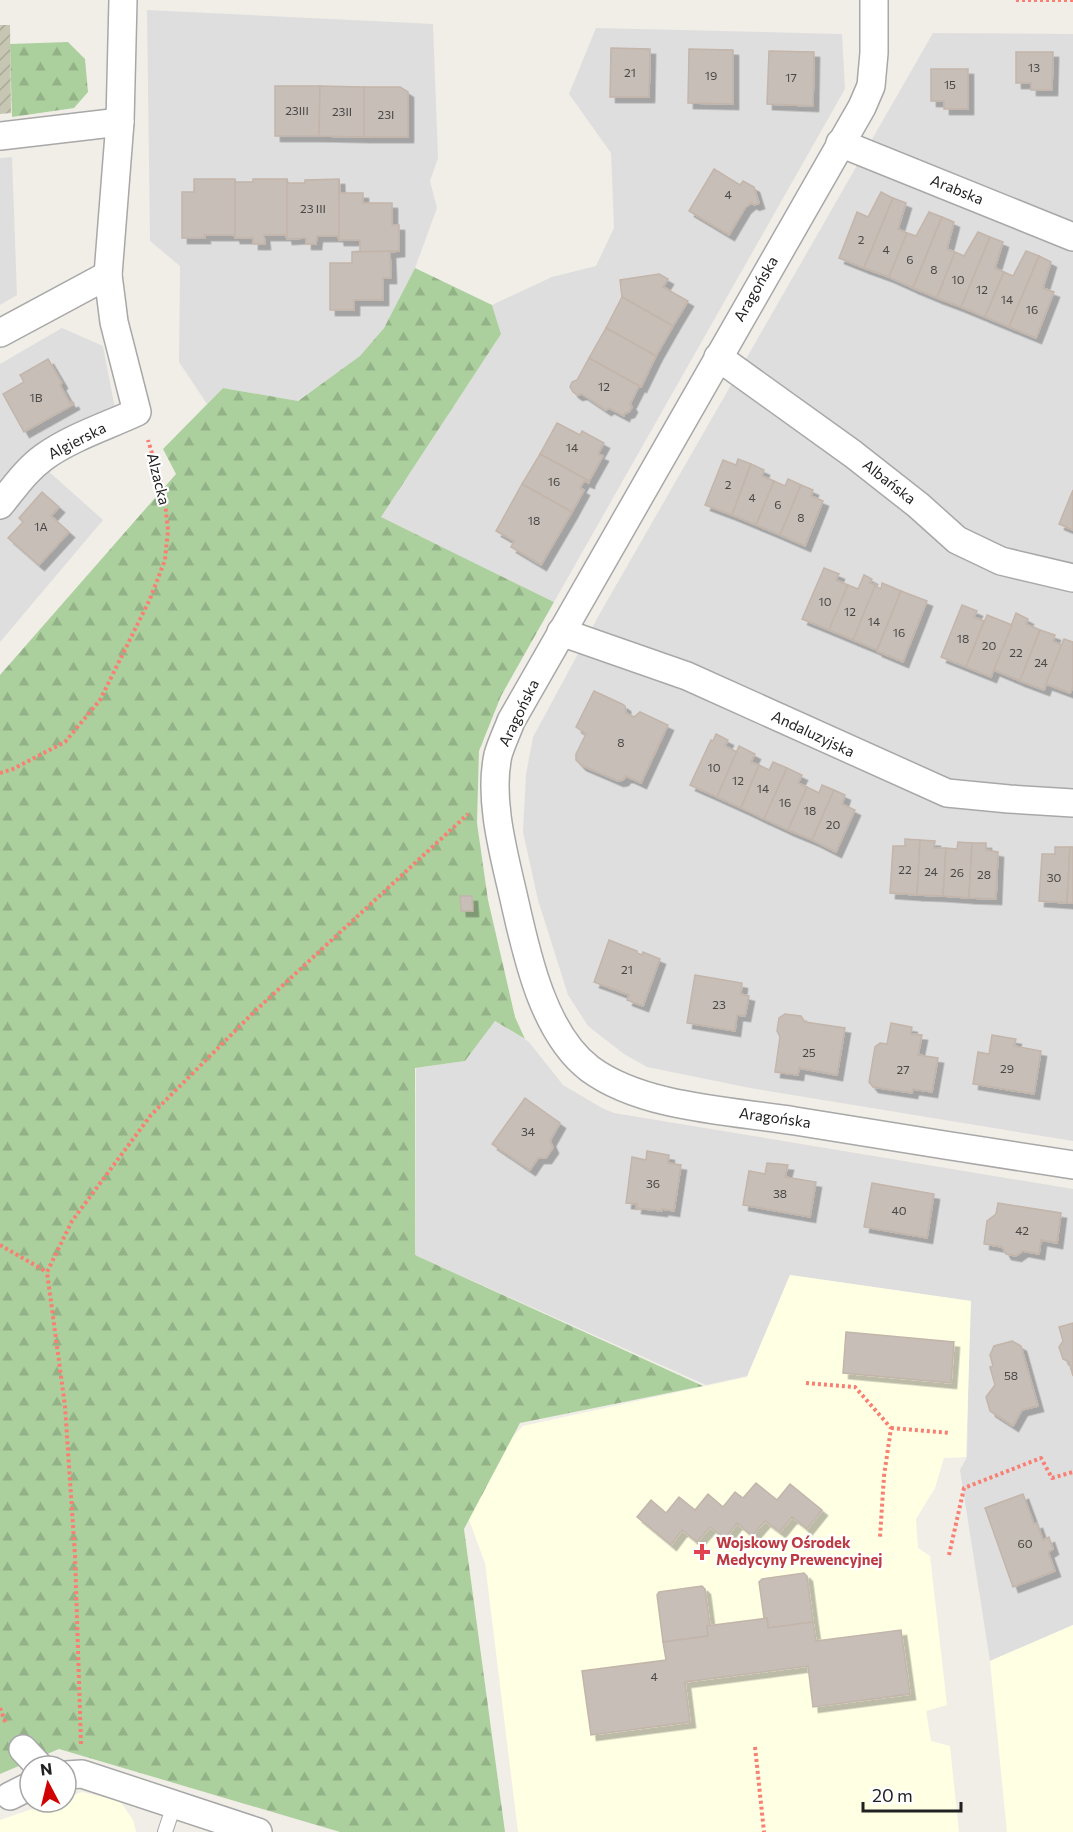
<svg xmlns="http://www.w3.org/2000/svg" width="1073" height="1832" font-family="Commissioner,sans-serif">
<style>
.residential{fill:#dfdede}
.education{fill:#ffffe4}
.construction{fill:url(#construction-furrows)}
.forest{fill:url(#forest-firs)}
.building{fill:#c6beb7;stroke:#c3b5aa;stroke-width:1.5;filter:url(#shadow)}
.lines{fill:none;stroke-linecap:round;stroke-linejoin:round}
.lane-casing{stroke:#a8a8a8;stroke-width:16}
.street-casing{stroke:#a8a8a8;stroke-width:30}
.path{stroke:#f97f72;stroke-width:4;stroke-dasharray:3 3;stroke-linecap:butt}
.lane{stroke:#fff;stroke-width:14}
.street{stroke:#fff;stroke-width:27}
.health-dot{fill:#e0444e;stroke:#fff;stroke-width:2}
.labels{text-anchor:middle;stroke-width:4.5;stroke-linejoin:round;paint-order:stroke}
.number-label{font-size:12px;fill:#4a4846}
.street-label{font-size:15px;fill:#212121;stroke:#fff}
.health-label{font-size:15px;font-weight:bold;fill:#be3a42;stroke:#fff;text-anchor:start}
</style>
<defs>
<pattern id="construction-furrows" width="10" height="10" patternUnits="userSpaceOnUse" patternTransform="scale(1.5)"><rect width="10" height="10" fill="#c6c6b3"/><path d="M-1 1l2-2M0 10L10 0M9 11l2-2" fill="none" stroke="#aaaa9a"/></pattern>
<pattern id="forest-firs" width="22" height="20" patternUnits="userSpaceOnUse" patternTransform="scale(1.5)"><rect width="22" height="20" fill="#acd09d"/><path d="M5 1l3.5 6h-7zM16 11l3.5 6h-7z" fill="#94b287"/></pattern>
<filter id="shadow"><feDropShadow dx="5.5" dy="5.5" stdDeviation="0" flood-color="#0004"/></filter>
</defs>
<rect width="100%" height="100%" fill="#f1eee8"/>
<g class="residential">
<polygon points="147,10 433,24 438,158 430,181 437,208 415,268 384,328 360,357 297,401 223,388 207,404 179,362 180,266 150,241"/>
<polygon points="596,28 842,34 845,89 554,602 380,517 501,334 492,305 552,277 596,266 614,228 611,153 569,94"/>
<polygon points="933,33 1073,34 1073,1141 750,1088 647,1067 624,1054 588,1026 568,995 538,900 523,832 526,774 533,737 599,615"/>
<polygon points="12,157 17,295 0,305 0,158"/>
<polygon points="62,328 103,346 115,409 14,464 42,476 47,470 103,520 0,642 0,364"/>
<polygon points="495,1021 529,1042 563,1085 602,1108 614,1113 1073,1189 1073,1625 990,1661 960,1470 967,1457 970,1301 790,1275 747,1376 706,1385 415,1255 416,1068 465,1061"/>
</g>
<g class="education">
<polygon points="790,1275 971,1301 966,1457 944,1458 935,1488 916,1519 918,1548 930,1556 947,1705 926,1711 931,1741 950,1746 959,1832 518,1832 485,1563 459,1493 523,1426 747,1377"/>
<polygon points="1073,1625 1073,1832 1007,1832 990,1661"/>
<polygon points="82,1792 120,1801 133,1820 136,1832 0,1832 0,1820 53,1802 66,1802 66,1798"/>
</g>
<polygon class="construction" points="0,25 10,25 11,113 0,114"/>
<g class="forest">
<polygon points="68,42 85,59 88,92 74,108 12,117 10,44"/>
<polygon points="415,268 492,305 501,334 381,517 554,602 501,696 479,751 477,823 488,900 515,1017 525,1039 495,1021 465,1061 415,1068 415,1255 703,1386 520,1423 464,1529 505,1832 340,1832 59,1749 0,1774 0,675 176,474 163,449 223,388 298,401 360,356 384,328"/>
</g>
<g class="building">
<polygon points="611,48 650,49 649,97 610,97"/>
<polygon points="689,49 733,50 733,104 688,103"/>
<polygon points="769,51 814,52 813,106 767,104"/>
<polygon points="1016,52 1053,52 1052,90 1031,90 1031,83 1016,83"/>
<polygon points="931,69 968,69 968,109 944,109 944,101 931,101"/>
<polygon points="275,86 320,86 319,136 275,136"/>
<polygon points="320,86 364,87 364,137 319,136"/>
<polygon points="364,87 400,87 408,92 408,137 364,137"/>
<polygon points="714,169 740,185 743,181 754,187 759,203 754,205 751,203 745,208 729,235 689,211"/>
<polygon points="194,179 235,179 235,238 234,235 204,235 205,238 182,238 182,192 194,192"/>
<polygon points="235,179 235,182 253,182 253,179 287,179 287,239 286,235 264,235 265,244 253,244 253,238 235,238"/>
<polygon points="287,179 288,183 305,183 305,180 339,179 339,240 338,236 317,236 316,244 306,244 306,238 287,239"/>
<polygon points="339,179 340,193 363,193 363,203 392,203 392,225 399,225 399,251 352,252 360,251 360,240 339,240"/>
<polygon points="881,192 893,198 864,268 839,258 857,212 868,217"/>
<polygon points="893,198 906,203 898,229 907,233 889,277 864,268"/>
<polygon points="929,212 942,217 913,288 889,277 907,233 916,236"/>
<polygon points="942,217 954,222 947,249 955,252 937,298 913,288"/>
<polygon points="978,232 990,237 961,307 937,298 955,252 964,256"/>
<polygon points="990,237 1003,242 995,268 1004,272 985,317 961,307"/>
<polygon points="399,251 390,252 391,278 383,278 383,300 354,300 354,310 330,310 330,263 352,263 352,252"/>
<polygon points="1026,251 1039,256 1009,327 985,317 1004,272 1013,276"/>
<polygon points="1039,256 1051,262 1043,288 1054,292 1036,338 1009,327"/>
<polygon points="659,274 668,279 663,287 688,301 673,326 622,297 620,280"/>
<polygon points="622,297 673,326 656,356 606,328"/>
<polygon points="606,328 656,356 641,387 589,358"/>
<polygon points="589,358 639,386 630,404 632,407 629,412 625,413 624,416 609,408 606,410 582,394 577,395 573,392 570,387 572,382 577,380"/>
<polygon points="48,359 62,383 60,385 70,403 73,402 74,404 24,432 3,394 24,382 20,375"/>
<polygon points="557,423 580,435 582,431 604,443 598,454 603,456 589,481 540,454"/>
<polygon points="540,454 589,481 589,483 584,481 580,488 584,490 572,512 522,484"/>
<polygon points="738,459 751,464 732,515 705,505 723,460 736,465"/>
<polygon points="751,464 764,470 762,476 774,481 756,525 732,515"/>
<polygon points="788,479 801,485 780,535 756,525 774,481 785,486"/>
<polygon points="522,484 572,512 541,565 511,547 514,541 496,531"/>
<polygon points="801,485 813,490 811,496 823,501 805,546 780,535"/>
<polygon points="1073,490 1073,530 1059,524"/>
<polygon points="42,492 59,507 51,516 69,532 39,565 8,538 23,522 19,518"/>
<polygon points="824,568 839,574 836,580 848,585 829,630 802,619"/>
<polygon points="864,575 872,579 870,583 876,585 853,640 829,630 848,585 858,589"/>
<polygon points="882,583 901,591 877,650 853,640 875,586 881,589"/>
<polygon points="901,591 927,601 903,662 877,651"/>
<polygon points="962,605 977,611 974,617 984,621 966,667 941,657"/>
<polygon points="1016,613 1028,619 1026,624 1040,630 1020,681 994,670"/>
<polygon points="987,615 1012,625 991,677 966,667"/>
<polygon points="1040,630 1055,635 1053,641 1062,645 1044,690 1020,681"/>
<polygon points="1064,639 1073,642 1073,687 1070,693 1046,684"/>
<polygon points="594,691 622,704 625,706 626,713 634,717 640,712 668,725 641,783 626,776 623,780 618,781 581,765 576,760 576,754 586,734 576,727"/>
<polygon points="716,734 728,740 725,746 737,752 717,797 690,785 711,740 713,741"/>
<polygon points="739,746 755,754 751,762 759,765 741,808 717,797"/>
<polygon points="773,762 787,768 764,819 741,808 759,765 769,770"/>
<polygon points="787,768 802,775 798,783 807,787 788,830 764,819"/>
<polygon points="822,785 834,790 812,840 788,830 807,787 819,793"/>
<polygon points="834,790 845,795 842,804 855,810 836,852 812,840"/>
<polygon points="905,839 920,840 917,895 890,893 893,846 905,846"/>
<polygon points="920,840 935,841 934,848 946,848 943,896 917,895"/>
<polygon points="958,842 972,843 969,898 943,896 946,848 957,849"/>
<polygon points="972,843 986,843 986,850 998,852 996,899 969,898"/>
<polygon points="1055,847 1070,847 1067,903 1039,901 1042,854 1055,854"/>
<polygon points="1070,847 1073,847 1073,903 1067,903"/>
<polygon points="460,896 472,896 473,911 461,911"/>
<polygon points="609,940 637,951 637,953 642,955 643,952 660,959 643,1006 627,1000 629,995 594,982"/>
<polygon points="695,975 742,983 741,994 749,996 745,1016 737,1015 735,1031 687,1023"/>
<polygon points="785,1014 801,1016 805,1022 845,1028 837,1075 799,1068 798,1075 775,1072 780,1037 777,1031 779,1018"/>
<polygon points="891,1023 912,1027 911,1034 922,1035 918,1055 938,1058 932,1092 913,1089 912,1093 873,1087 869,1082 875,1047 880,1043 887,1044"/>
<polygon points="992,1035 1016,1039 1014,1046 1041,1051 1034,1094 973,1084 978,1052 989,1054"/>
<polygon points="525,1098 560,1123 550,1141 553,1148 546,1158 538,1158 530,1170 492,1144"/>
<polygon points="647,1151 669,1155 668,1163 681,1165 674,1211 662,1209 662,1211 636,1208 637,1204 626,1203 632,1157 646,1160"/>
<polygon points="767,1163 788,1165 785,1177 816,1182 810,1217 743,1205 749,1171 765,1174"/>
<polygon points="872,1183 934,1194 927,1238 864,1227"/>
<polygon points="998,1203 1061,1213 1057,1243 1041,1240 1039,1254 1023,1251 1016,1256 1006,1254 1002,1247 984,1244 987,1221 996,1214"/>
<polygon points="1073,1323 1073,1376 1069,1362 1063,1359 1059,1347 1063,1341 1059,1327"/>
<polygon points="846,1332 954,1342 951,1383 843,1373"/>
<polygon points="1012,1341 1021,1346 1038,1406 1022,1410 1013,1426 990,1411 986,1397 995,1385 990,1367 993,1366 990,1355 994,1346"/>
<polygon points="756,1483 777,1500 790,1484 822,1510 807,1529 792,1517 780,1532 765,1521 752,1536 737,1523 725,1539 710,1527 697,1542 682,1530 671,1545 637,1517 651,1500 666,1513 679,1497 695,1510 708,1494 723,1507 735,1492 743,1498"/>
<polygon points="1023,1494 1034,1524 1037,1523 1043,1540 1049,1537 1053,1549 1048,1552 1055,1571 1013,1587 985,1508"/>
<polygon points="804,1573 807,1576 813,1622 768,1628 767,1618 764,1618 759,1582 762,1579"/>
<polygon points="702,1586 705,1589 710,1626 707,1626 708,1636 663,1642 657,1595 659,1592"/>
<polygon points="767,1618 768,1628 813,1622 816,1641 901,1630 910,1694 813,1707 808,1666 685,1682 690,1722 591,1735 582,1671 666,1660 663,1642 708,1636 707,1626"/>
</g>
<g class="lines">
<g class="lane-casing">
<polyline id="lane" points="165,1832 174,1805"/>
</g>
<g class="street-casing">
<g id="street">
<path d="M 874,0 L 874,53 L 871,86 L 862,107 L 511,721 C 507,732 501,744 498,755 C 488,801 505,858 515,903 C 527,957 544,1034 590,1069 C 643,1108 732,1111 795,1121 C 888,1136 980,1151 1073,1165"/>
<polyline points="0,136 120,122"/>
<polyline points="840,143 1073,237"/>
<polyline points="0,333 108,275"/>
<polyline points="718,357 853,454 918,505 957,540 1001,561 1073,578"/>
<path d="M 0,505 C 14,488 26,470 44,457 C 72,437 107,426 137,412 L 114,322 L 108,275 L 120,122 L 123,0"/>
<polyline points="561,632 687,676 947,793 1009,799 1073,803"/>
<polyline points="23,1749 39,1766"/>
<polyline points="66,1775 82,1774 258,1832"/>
<polyline points="10,1796 30,1786"/>
</g>
</g>
<g class="path">
<polyline points="1016,0 1073,0"/>
<polyline points="0,773 13,769 65,742 100,700 150,599 165,560 168,530 164,493 148,440"/>
<polyline points="0,1245 47,1272"/>
<polyline points="806,1383 855,1387 891,1428 884,1476 880,1537"/>
<polyline points="891,1428 950,1433"/>
<polyline points="949,1555 964,1488 1041,1458 1052,1478 1073,1472"/>
<polyline points="0,1708 6,1724"/>
<polyline points="81,1744 75,1556 65,1406 47,1272 72,1221 151,1115 255,1011 468,814"/>
<polyline points="755,1747 764,1832"/>
</g>
<use href="#lane" class="lane"/>
<use href="#street" class="street"/>
</g>
<path class="health-dot" d="M699 1543h6v6h6v6h-6v6h-6v-6h-6v-6h6z"/>
<g class="labels">
<g class="number-label">
<text x="1034" y="72">13</text>
<text x="630" y="77">21</text>
<text x="711" y="80">19</text>
<text x="791" y="82">17</text>
<text x="950" y="89">15</text>
<text x="297" y="115">23III</text>
<text x="342" y="116">23II</text>
<text x="386" y="119">23I</text>
<text x="728" y="199">4</text>
<text x="313" y="213">23 III</text>
<text x="861" y="244">2</text>
<text x="886" y="254">4</text>
<text x="910" y="264">6</text>
<text x="934" y="274">8</text>
<text x="958" y="284">10</text>
<text x="982" y="294">12</text>
<text x="1007" y="304">14</text>
<text x="1032" y="314">16</text>
<text x="604" y="391">12</text>
<text x="36" y="402">1B</text>
<text x="572" y="452">14</text>
<text x="554" y="486">16</text>
<text x="728" y="489">2</text>
<text x="752" y="502">4</text>
<text x="778" y="509">6</text>
<text x="801" y="522">8</text>
<text x="534" y="525">18</text>
<text x="41" y="531">1A</text>
<text x="825" y="606">10</text>
<text x="850" y="616">12</text>
<text x="874" y="626">14</text>
<text x="899" y="637">16</text>
<text x="963" y="643">18</text>
<text x="989" y="650">20</text>
<text x="1016" y="657">22</text>
<text x="1041" y="667">24</text>
<text x="621" y="747">8</text>
<text x="714" y="772">10</text>
<text x="738" y="785">12</text>
<text x="763" y="793">14</text>
<text x="785" y="807">16</text>
<text x="810" y="815">18</text>
<text x="833" y="829">20</text>
<text x="905" y="874">22</text>
<text x="931" y="876">24</text>
<text x="957" y="877">26</text>
<text x="984" y="879">28</text>
<text x="1054" y="882">30</text>
<text x="627" y="974">21</text>
<text x="719" y="1009">23</text>
<text x="809" y="1057">25</text>
<text x="1007" y="1073">29</text>
<text x="903" y="1074">27</text>
<text x="528" y="1136">34</text>
<text x="653" y="1188">36</text>
<text x="780" y="1198">38</text>
<text x="899" y="1215">40</text>
<text x="1022" y="1235">42</text>
<text x="1011" y="1380">58</text>
<text x="1025" y="1548">60</text>
<text x="654" y="1681">4</text>
</g>
<g class="street-label">
<text transform="translate(957 190) rotate(22)" y="5">Arabska</text>
<text transform="translate(756 289) rotate(-60)" y="5">Aragońska</text>
<text transform="translate(77 441) rotate(-27)" y="5">Algierska</text>
<text transform="translate(158 479) rotate(76)" y="5">Alzacka</text>
<text transform="translate(889 482) rotate(38)" y="5">Albańska</text>
<text transform="translate(519 713) rotate(-64)" y="5">Aragońska</text>
<text transform="translate(813 734) rotate(25)" y="5">Andaluzyjska</text>
<text transform="translate(775 1118) rotate(8)" y="5">Aragońska</text>
</g>
<g class="health-label">
<text x="716" y="1548">Wojskowy Ośrodek<tspan x="716" dy="17">Medycyny Prewencyjnej</tspan></text>
</g>
</g>
<g transform="translate(48 1784) rotate(353)"><circle r="28" fill="#ffffff" stroke="#a6a6a6" stroke-width="1.5"/>
<path d="M0-4.5L10 22L0 15L-10 22Z" fill="#d00203"/>
<text y="-9" font-size="16" font-weight="bold" text-anchor="middle" fill="#212121">N</text>
</g>
<path d="M863 1802v9h98v-9" fill="none" stroke="#212121" stroke-width="3"/>
<text x="872" y="1802" font-size="18" fill="#212121" stroke="#ffffff" stroke-width="4.5" paint-order="stroke">20 m</text>
</svg>
